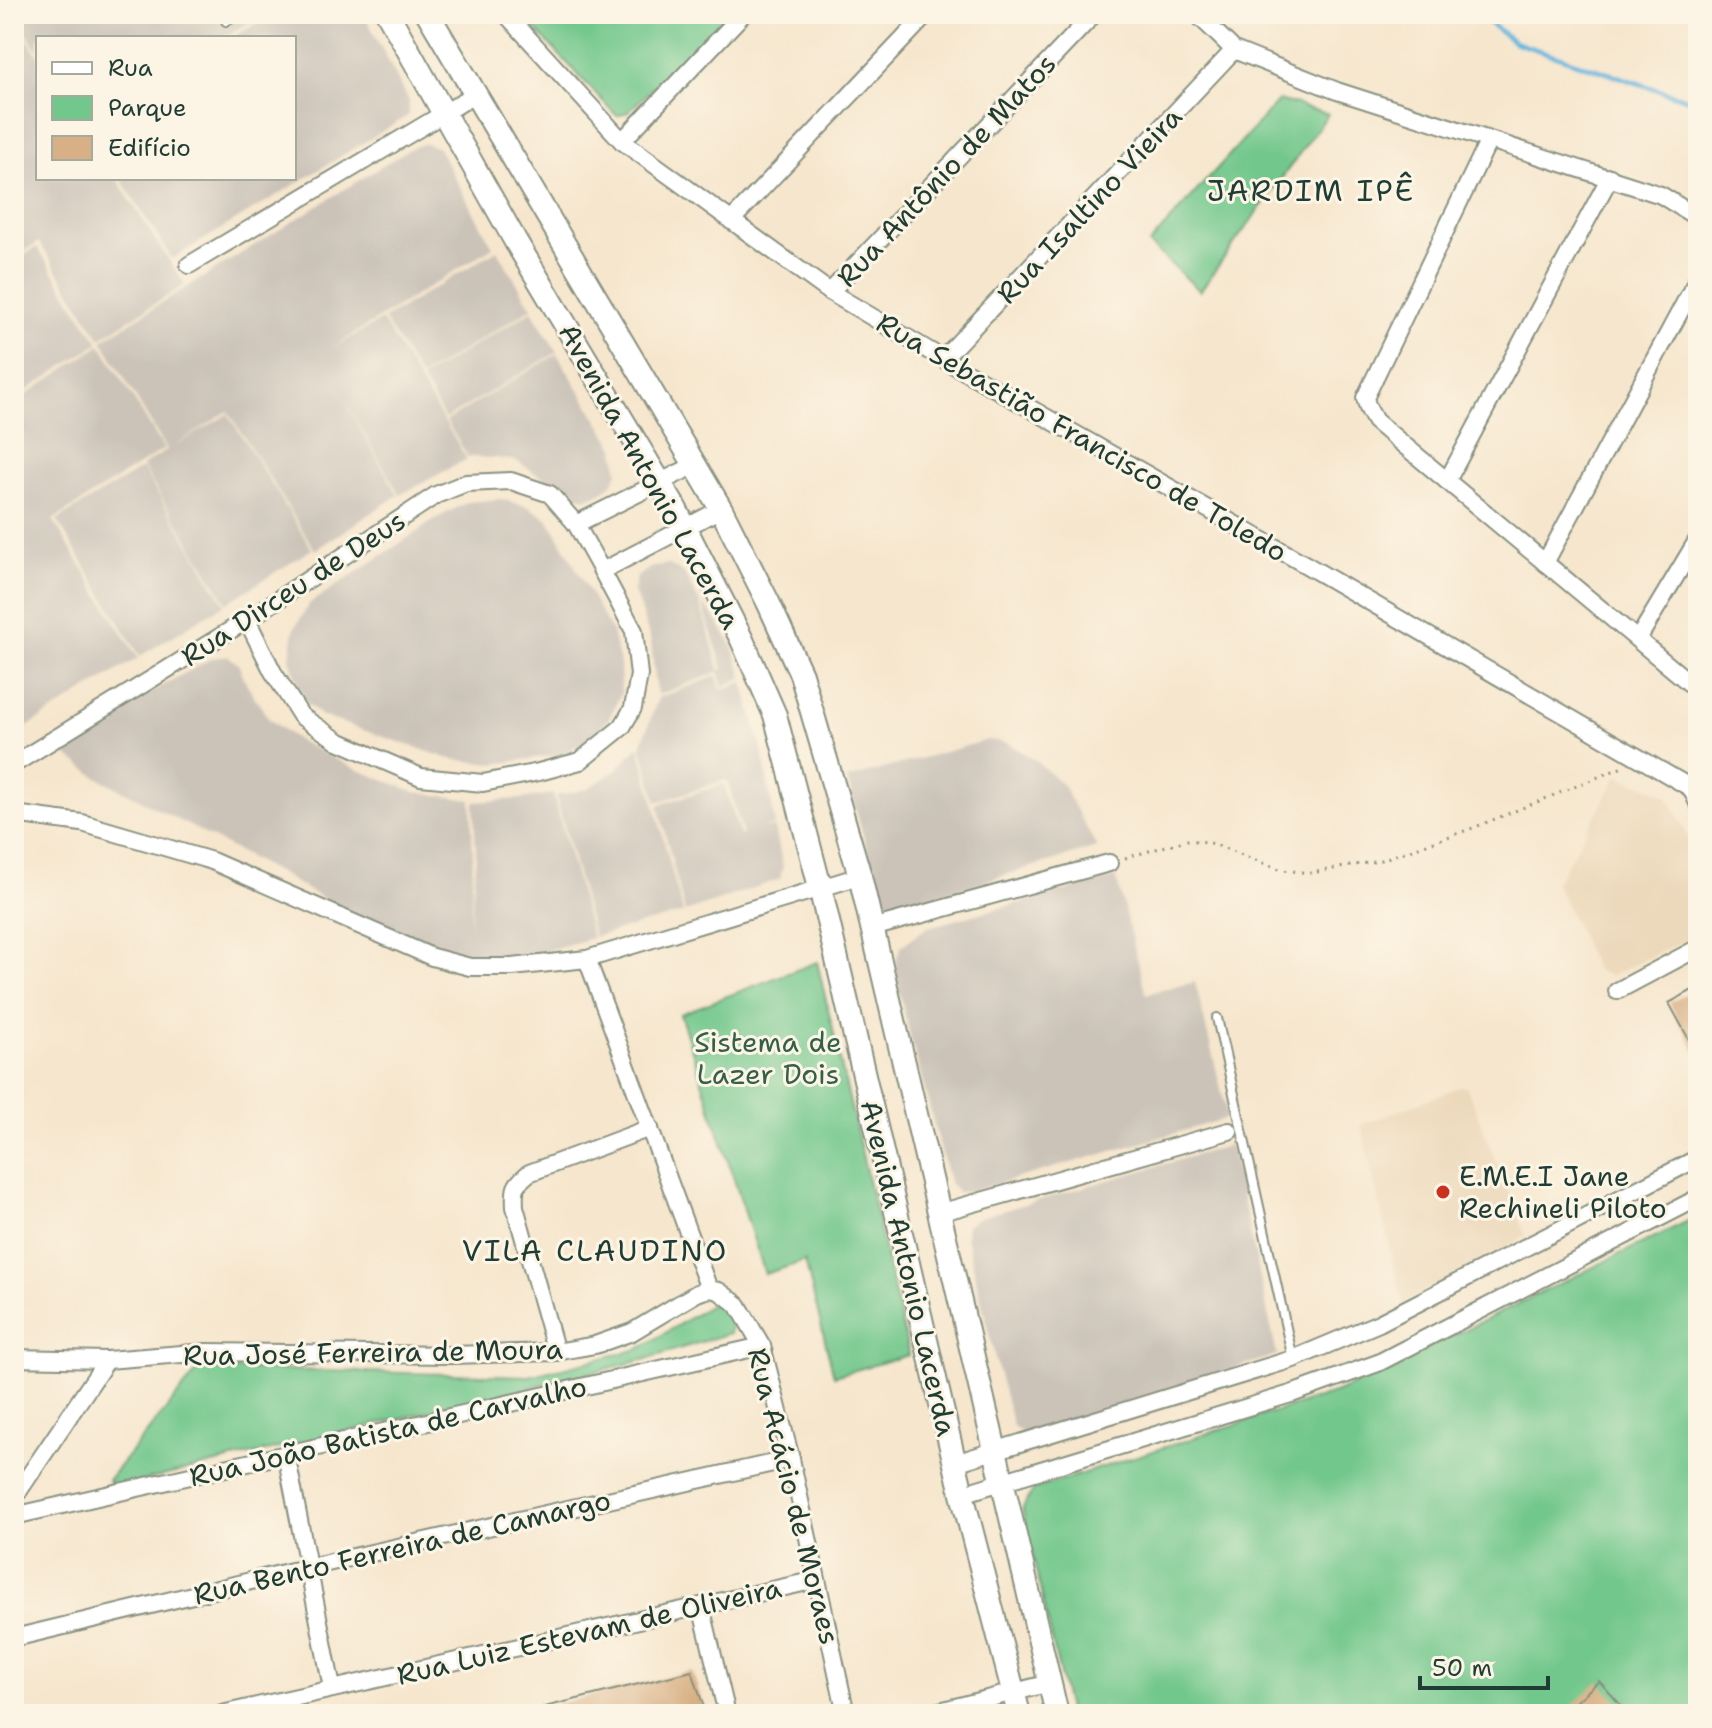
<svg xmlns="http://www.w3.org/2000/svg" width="1712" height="1728" font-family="'Shantell Sans',sans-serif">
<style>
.built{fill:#ecd8ba}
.industrial{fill:#cbc3b8}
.green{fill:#72c78c;stroke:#488260;stroke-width:2}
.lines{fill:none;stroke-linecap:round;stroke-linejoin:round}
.stream{stroke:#61b3dc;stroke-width:5}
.building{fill:#d8b085}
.service-casing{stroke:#8a9280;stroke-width:12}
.minor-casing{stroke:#8a9280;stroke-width:20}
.secondary-casing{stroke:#8a9280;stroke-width:26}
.path{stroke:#8a9280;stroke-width:3;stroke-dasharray:2 6;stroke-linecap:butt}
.service{stroke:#fff;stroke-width:8}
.minor{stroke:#fff;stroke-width:16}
.secondary{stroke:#fff;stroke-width:22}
.poi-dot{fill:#c8321e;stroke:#fcf5e5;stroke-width:3}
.labels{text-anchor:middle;stroke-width:6;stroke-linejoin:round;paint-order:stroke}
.street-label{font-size:28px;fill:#1f3d34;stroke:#fcf5e5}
.park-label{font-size:28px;fill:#34604a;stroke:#fcf5e5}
.poi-label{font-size:28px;fill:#1f3d34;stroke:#fcf5e5;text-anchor:start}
.neighbourhood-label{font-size:30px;letter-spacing:2px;fill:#1f3d34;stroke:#fcf5e5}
</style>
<rect width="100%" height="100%" fill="#fcf5e5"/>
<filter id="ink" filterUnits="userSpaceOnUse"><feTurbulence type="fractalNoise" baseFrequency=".0125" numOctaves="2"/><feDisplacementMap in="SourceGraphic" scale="16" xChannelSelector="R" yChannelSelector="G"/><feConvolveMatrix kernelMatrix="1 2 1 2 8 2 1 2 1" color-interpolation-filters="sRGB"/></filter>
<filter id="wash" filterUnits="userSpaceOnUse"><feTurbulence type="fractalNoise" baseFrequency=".006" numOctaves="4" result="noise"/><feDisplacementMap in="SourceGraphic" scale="32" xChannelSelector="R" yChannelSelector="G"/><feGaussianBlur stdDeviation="1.8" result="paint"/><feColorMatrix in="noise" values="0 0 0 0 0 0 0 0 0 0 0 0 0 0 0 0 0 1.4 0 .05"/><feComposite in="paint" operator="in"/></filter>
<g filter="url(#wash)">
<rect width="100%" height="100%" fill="#f6e6cd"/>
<g class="built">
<polygon points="1618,776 1667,795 1698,855 1698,934 1610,976 1596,970 1556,883"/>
<polygon points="1462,1086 1467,1088 1526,1236 1403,1304 1361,1125"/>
</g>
<g class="industrial">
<polygon points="14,14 265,14 222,38 38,38 38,51"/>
<polygon points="273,14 364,14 409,101 409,115 172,259 120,178 294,178 294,38 231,38"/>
<polygon points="14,18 38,56 38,178 116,178 185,285 100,338 39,242 14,257"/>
<polygon points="426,143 438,148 493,247 327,351 382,320 467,459 400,495 329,374 398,495 315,550 228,411 173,447 228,414 312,549 227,603 142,466 167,450 102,340 411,148"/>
<polygon points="37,247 99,343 14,399 14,261"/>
<polygon points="497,250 532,308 420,377 384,319"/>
<polygon points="532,311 557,352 445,419 421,378"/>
<polygon points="101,345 164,449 53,520 138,658 14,735 14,403"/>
<polygon points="557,354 615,448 618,472 612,484 600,493 587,498 569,495 517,461 497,458 468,457 446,421"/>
<polygon points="142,468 225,604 140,656 57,520"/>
<polygon points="500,499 527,506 549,520 612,632 620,663 621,694 608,720 584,743 558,755 494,764 450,759 321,716 307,703 298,684 290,658 294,629 310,603 441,516 468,502"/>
<polygon points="668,564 684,573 700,604 720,671 723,668 702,603 715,618 733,647 743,677 723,687 719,672 657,695 651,641 634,591 637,577 650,568"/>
<polygon points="228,656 238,664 247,685 269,719 299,741 353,768 415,792 471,800 473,856 470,932 476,855 474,802 520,799 553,794 592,938 512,960 469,956 468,958 439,949 354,917 279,873 97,777 60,751 74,735 212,658"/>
<polygon points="717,676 721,690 743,682 762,749 775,824 760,830 774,826 783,866 780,879 685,912 658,805 724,784 740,835 743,835 727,780 657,802 641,746 658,698"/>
<polygon points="988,740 1007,743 1035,760 1062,784 1097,847 900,907 888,905 880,893 847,779"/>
<polygon points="639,746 683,913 594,937 556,796 587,789 615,771"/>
<polygon points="1116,877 1146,994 1195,982 1228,1118 969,1192 957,1192 950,1184 903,1008 896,976 896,960 901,946 928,927"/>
<polygon points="1231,1145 1277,1355 1028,1433 1019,1431 1013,1426 999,1374 966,1237 967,1225 977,1218"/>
</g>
<g class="green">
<polygon points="521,14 729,14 628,112 617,116"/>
<polygon points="1279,100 1328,114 1200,291 1149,244"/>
<polygon points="817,962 909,1355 834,1376 805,1261 765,1274 680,1014"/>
<polygon points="1698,1216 1698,1714 1069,1714 1022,1509 1034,1489 1337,1392"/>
<polygon points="712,1304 724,1307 734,1319 730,1333 643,1360 113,1488 108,1480 200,1368 529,1376 639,1349"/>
</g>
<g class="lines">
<polyline class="stream" points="1478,14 1514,42 1698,103"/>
</g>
<g id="blocks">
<g class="building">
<polygon points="1698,987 1698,1056 1669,1003"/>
<polygon points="692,1671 706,1714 520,1714 520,1713"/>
<polygon points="1599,1681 1629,1714 1563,1714"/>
</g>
</g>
</g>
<g filter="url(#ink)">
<use href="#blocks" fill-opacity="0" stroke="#8a9280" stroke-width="2"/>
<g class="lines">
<g class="service-casing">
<g id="service">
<polyline points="226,21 240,14"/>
<polyline points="1217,1018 1293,1359"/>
</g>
</g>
<g class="minor-casing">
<g id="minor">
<polyline points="506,14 622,141 830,292 943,359 1308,566 1691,788 1698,803"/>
<polyline points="1197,14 1234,50 1337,91 1661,195 1698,218"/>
<polyline points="1489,140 1365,398 1368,408 1375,421 1698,690"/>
<polyline points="622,141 743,14"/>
<polyline points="731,221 927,14"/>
<polyline points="189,265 443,114 475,94"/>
<polyline points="830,292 1094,14"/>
<polyline points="943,359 1234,50"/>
<polyline points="1447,481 1610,177"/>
<polyline points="576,524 695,465"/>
<polyline points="1545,563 1698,278"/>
<polyline points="602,571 721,509"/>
<polyline points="1638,639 1698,539"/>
<polyline points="14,764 247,620 436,495 466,483 511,481 550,494 576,524 602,571 634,631 639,675 633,708 622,727 580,761 539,772 483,783 421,777 338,741 301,716 273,672 247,620"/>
<polyline points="14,814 82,823 212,861 432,957 470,967 512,967 587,959 860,876"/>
<polyline points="872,928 1109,863"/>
<polyline points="587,959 709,1289"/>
<polyline points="1617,991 1698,948"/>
<polyline points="939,1213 1229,1131"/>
<path d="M 556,1352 L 515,1207 C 514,1189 514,1185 529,1173 L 650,1128"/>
<polyline points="14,1358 107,1360 207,1352 451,1355 556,1352 595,1345 632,1332 697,1293 709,1289 719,1291 738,1305 762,1346 791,1459 846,1714"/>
<polyline points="286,1454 332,1688"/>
<polyline points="955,1463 1293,1359 1379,1323 1698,1158"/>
<polyline points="962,1494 1294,1393 1378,1363 1698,1198"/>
<polyline points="14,1498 107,1360"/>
<polyline points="14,1516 762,1346"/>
<polyline points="701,1606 727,1714"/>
<polyline points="14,1638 309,1567 791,1459"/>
<polyline points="222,1714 816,1580"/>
<polyline points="928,1714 1050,1683"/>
</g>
</g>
<g class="secondary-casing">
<g id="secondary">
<polyline points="388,14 516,242 675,508 742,640 775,715 820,887 962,1494 1019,1714"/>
<polyline points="428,14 721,509 768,602 801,674 860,876 1057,1714"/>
</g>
</g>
<polyline class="path" points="1125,858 1187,840 1208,842 1282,870 1311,873 1378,861 1473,828 1623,767"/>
<use href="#service" class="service"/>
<use href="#minor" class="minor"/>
<use href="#secondary" class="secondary"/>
</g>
</g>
<circle class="poi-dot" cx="1443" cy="1192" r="8"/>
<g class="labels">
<g class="street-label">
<text transform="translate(946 170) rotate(-47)" y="10">Rua Antônio de Matos</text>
<text transform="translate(1089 205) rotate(-47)" y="10">Rua Isaltino Vieira</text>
<text transform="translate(1082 437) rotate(30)" y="10">Rua Sebastião Francisco de Toledo</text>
<text transform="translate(650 476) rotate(61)" y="10">Avenida Antonio Lacerda</text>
<text transform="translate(293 588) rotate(-33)" y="10">Rua Dirceu de Deus</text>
<text transform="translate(909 1268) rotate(77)" y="10">Avenida Antonio Lacerda</text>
<text transform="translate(373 1352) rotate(-1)" y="10">Rua José Ferreira de Moura</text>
<text transform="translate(388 1431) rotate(-13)" y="10">Rua João Batista de Carvalho</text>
<text transform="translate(794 1496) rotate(76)" y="10">Rua Acácio de Moraes</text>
<text transform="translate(402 1547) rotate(-13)" y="10">Rua Bento Ferreira de Camargo</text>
<text transform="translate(589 1631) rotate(-13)" y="10">Rua Luiz Estevam de Oliveira</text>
</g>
<g class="park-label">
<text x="768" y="1052">Sistema de<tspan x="768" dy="32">Lazer Dois</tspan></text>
</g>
<g class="poi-label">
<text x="1459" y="1186">E.M.E.I Jane<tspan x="1459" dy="32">Rechineli Piloto</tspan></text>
</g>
<g class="neighbourhood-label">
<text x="1311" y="201">JARDIM IPÊ</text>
<text x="595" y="1261">VILA CLAUDINO</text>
</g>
</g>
<rect width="1712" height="1728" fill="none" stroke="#fcf5e5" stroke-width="48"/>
<rect x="36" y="36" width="260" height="144" fill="#fcf5e5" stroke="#a4ab9e" stroke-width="2"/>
<rect x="52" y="62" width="40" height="12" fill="#ffffff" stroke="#a4ab9e" stroke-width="2"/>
<text x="108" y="76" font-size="24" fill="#1f3d34">Rua</text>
<rect x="52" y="96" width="40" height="24" fill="#72c78c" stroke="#a4ab9e" stroke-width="2"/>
<text x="108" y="116" font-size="24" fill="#1f3d34">Parque</text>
<rect x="52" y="136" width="40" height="24" fill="#d8b085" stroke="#a4ab9e" stroke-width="2"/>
<text x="108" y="156" font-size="24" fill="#1f3d34">Edifício</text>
<path d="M1420 1676v12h128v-12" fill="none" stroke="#1f3d34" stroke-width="4"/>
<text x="1432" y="1676" font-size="24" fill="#1f3d34" stroke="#fcf5e5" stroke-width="6" paint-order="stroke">50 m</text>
</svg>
